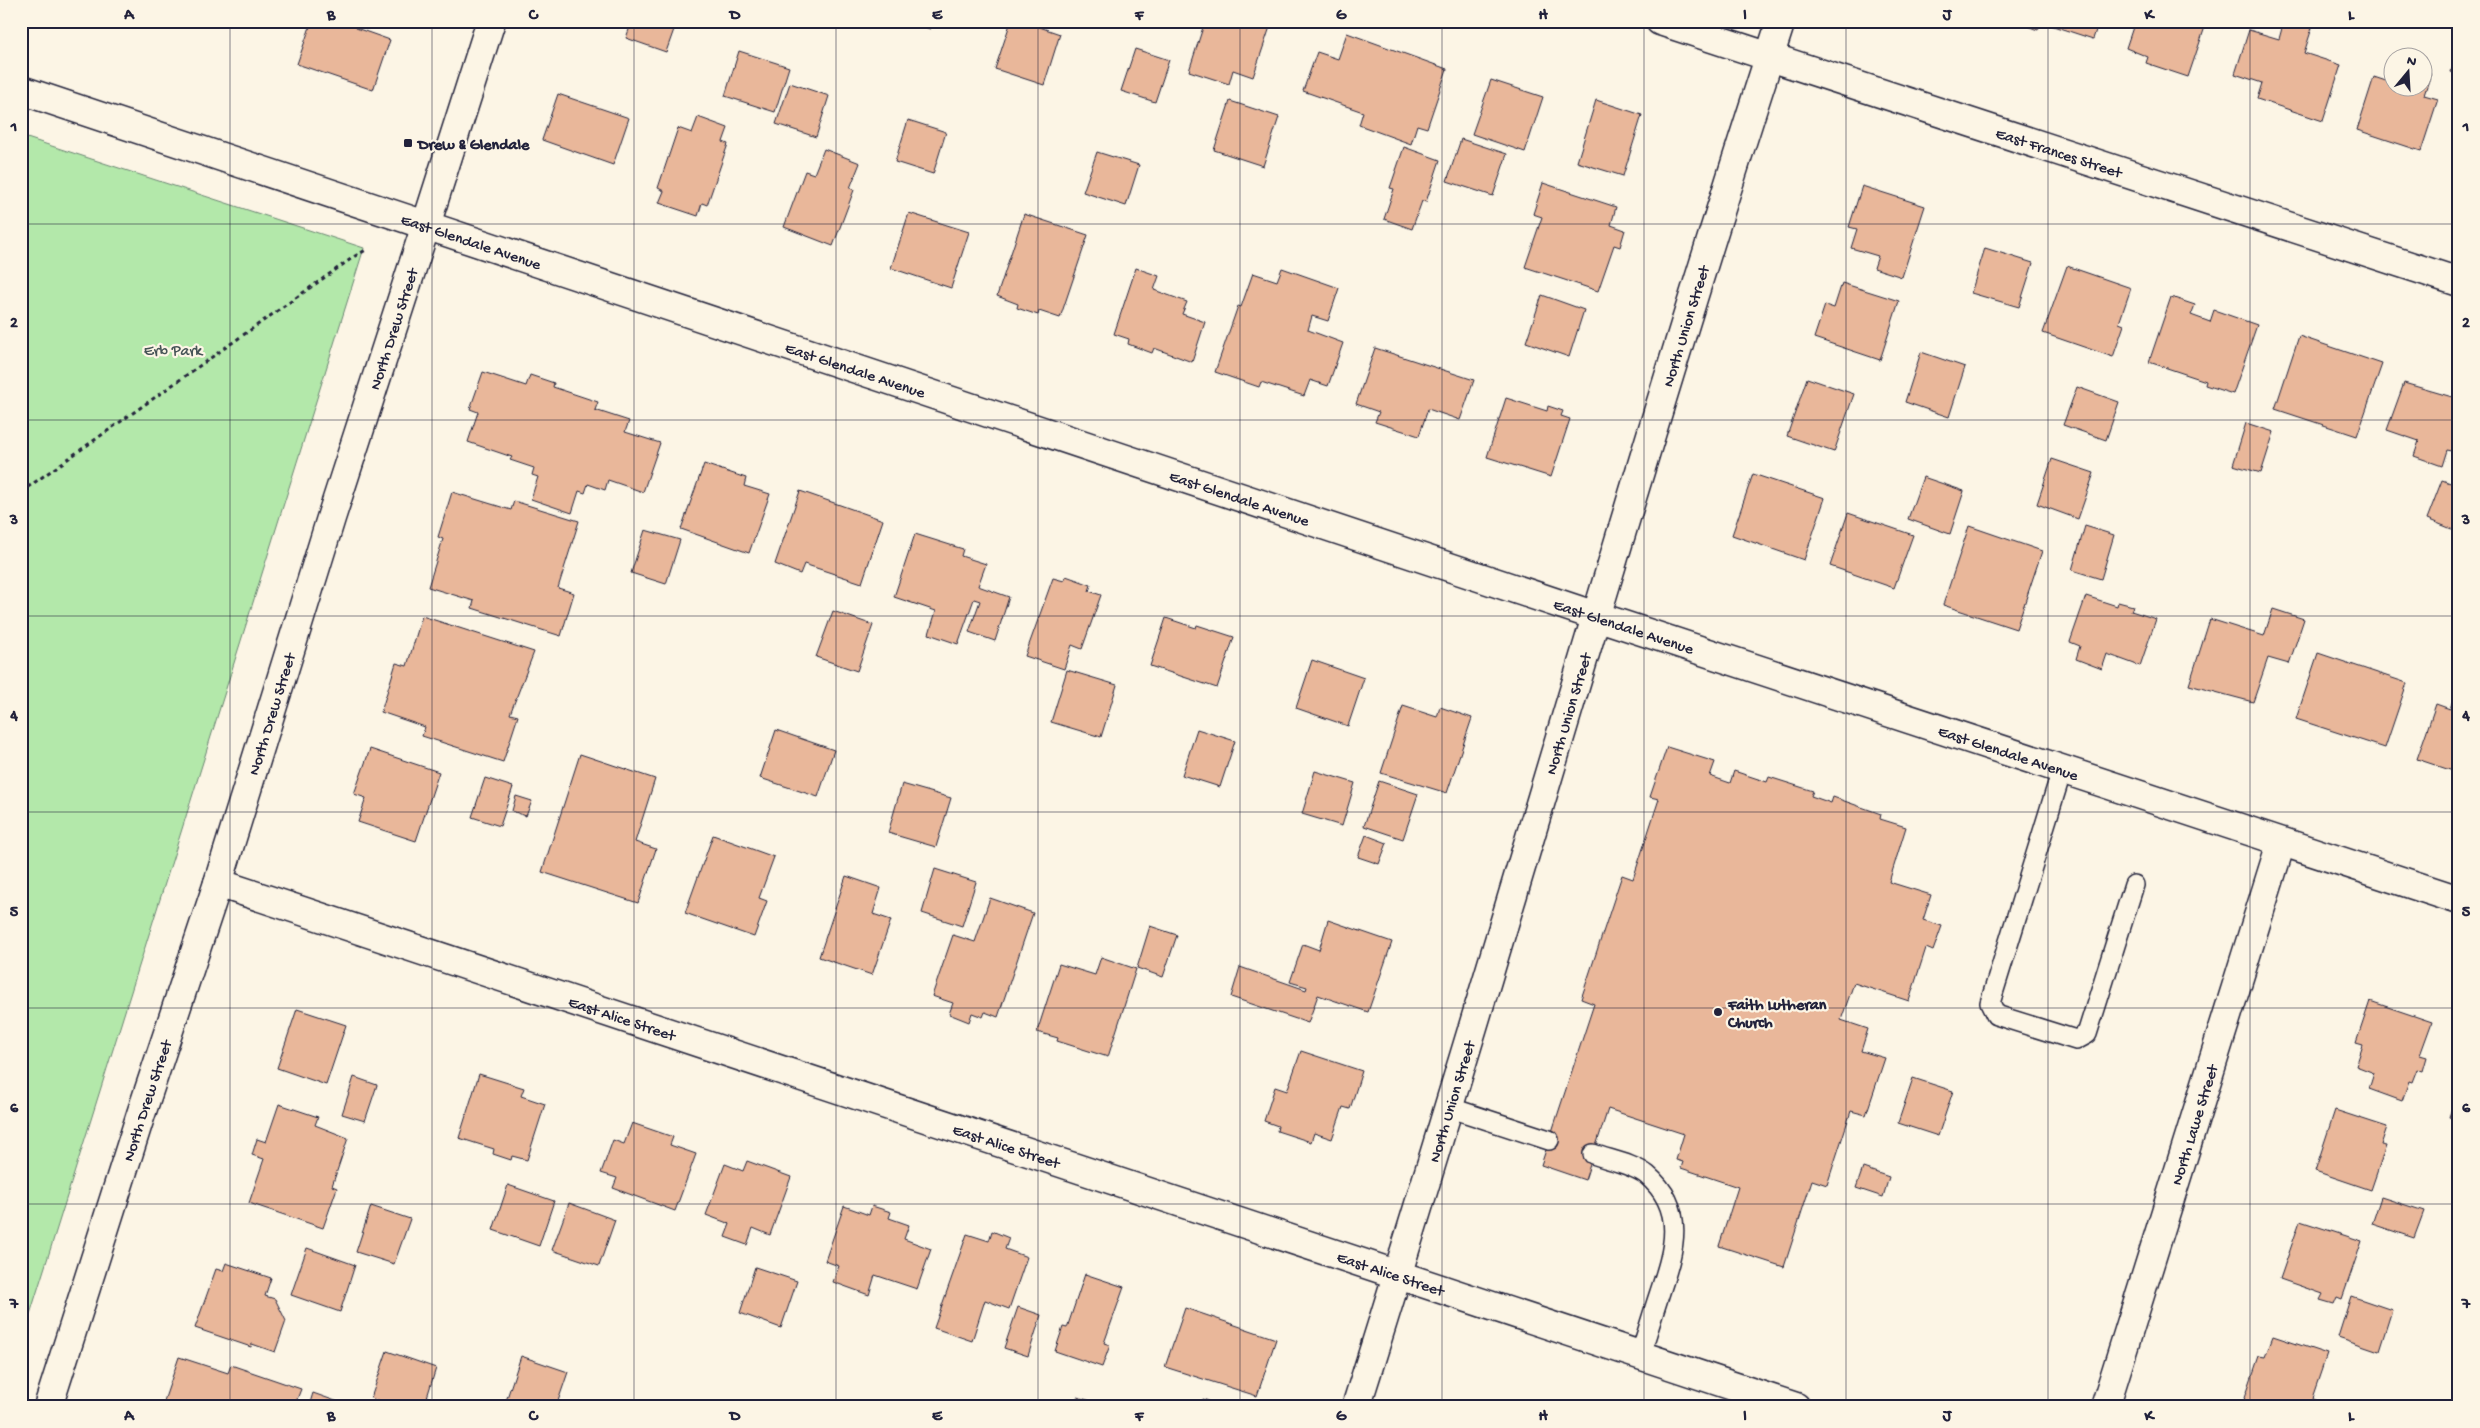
<svg xmlns="http://www.w3.org/2000/svg" width="2480" height="1428" font-family="'Gochi Hand',sans-serif">
<style>
.green{fill:#b3e8aa;stroke:#6a8572}
.building{fill:#e9b79a;stroke:#22223b}
.lines{fill:none;stroke-linecap:round;stroke-linejoin:round}
.lane-casing{stroke:#22223b;stroke-width:22}
.street-casing{stroke:#22223b;stroke-width:31}
.secondary-casing{stroke:#22223b;stroke-width:31}
.path{stroke:#22223b;stroke-width:3;stroke-dasharray:4 4;stroke-linecap:butt}
.lane{stroke:#fcf5e5;stroke-width:19}
.street{stroke:#fcf5e5;stroke-width:28}
.secondary{stroke:#fcf5e5;stroke-width:28}
.grid{fill:none;stroke:#22223b;stroke-width:1;stroke-opacity:0.55}
.poi-dot{fill:#22223b;stroke:#fcf5e5;stroke-width:2}
.labels{text-anchor:middle;stroke-width:4.5;stroke-linejoin:round;paint-order:stroke}
.poi-label{font-size:16px;font-weight:bold;fill:#22223b;stroke:#fcf5e5;text-anchor:start}
.street-label{font-size:16px;fill:#22223b;stroke:#fcf5e5}
.park-label{font-size:16px;fill:#465457;stroke:#fcf5e5}
.neatline{fill:none;stroke:#22223b;stroke-width:2}
.grid-label{font-size:16px;text-anchor:middle;font-weight:bold;fill:#22223b}
</style>
<rect width="100%" height="100%" fill="#fcf5e5"/>
<filter id="ink" filterUnits="userSpaceOnUse"><feTurbulence type="fractalNoise" baseFrequency=".02" numOctaves="2"/><feDisplacementMap in="SourceGraphic" scale="10" xChannelSelector="R" yChannelSelector="G"/><feConvolveMatrix kernelMatrix="1 2 1 2 8 2 1 2 1" color-interpolation-filters="sRGB"/></filter>
<g filter="url(#ink)">
<polygon class="green" points="21,136 364,248 21,1343"/>
<g class="building">
<polygon points="312,21 358,21 356,28 390,40 373,90 297,64"/>
<polygon points="632,21 677,21 666,52 626,38"/>
<polygon points="908,21 933,21 930,29"/>
<polygon points="1011,21 1022,21 1060,34 1044,85 995,69"/>
<polygon points="1131,21 1155,21 1153,28"/>
<polygon points="1205,21 1272,21 1253,77 1233,70 1229,84 1189,71"/>
<polygon points="2013,21 2099,21 2093,39 2041,22 2038,30"/>
<polygon points="2135,21 2207,21 2188,77 2146,63 2148,57 2126,48"/>
<polygon points="2284,21 2312,28 2304,53 2341,65 2323,121 2257,99 2262,83 2235,74 2249,30 2279,39"/>
<polygon points="1347,33 1447,69 1427,128 1417,125 1411,144 1359,125 1363,112 1303,91 1317,52 1338,59"/>
<polygon points="1135,49 1169,60 1155,102 1121,91"/>
<polygon points="2459,49 2459,75 2451,72"/>
<polygon points="739,51 789,67 775,112 725,96"/>
<polygon points="2422,72 2431,74 2424,95 2438,99 2421,151 2357,130 2374,77 2392,83 2392,88 2422,88"/>
<polygon points="1491,80 1543,97 1525,152 1472,134"/>
<polygon points="790,83 829,96 816,137 776,124"/>
<polygon points="558,94 629,118 613,165 542,140"/>
<polygon points="1596,100 1642,115 1623,176 1577,162"/>
<polygon points="1230,101 1279,117 1263,166 1214,150"/>
<polygon points="698,117 728,128 723,142 728,144 707,205 702,203 698,216 659,203 664,191 658,188 678,128 692,133"/>
<polygon points="908,120 946,132 933,174 895,162"/>
<polygon points="1461,139 1507,154 1493,196 1447,181"/>
<polygon points="1404,147 1440,160 1426,202 1422,201 1412,229 1384,219 1394,189 1390,188"/>
<polygon points="824,149 860,163 850,188 854,190 833,246 784,227 805,171 814,174"/>
<polygon points="1097,152 1139,165 1126,206 1083,192"/>
<polygon points="1543,183 1616,207 1611,225 1625,230 1620,247 1614,245 1598,291 1525,267 1542,217 1533,214"/>
<polygon points="1862,186 1925,206 1902,277 1874,268 1878,256 1851,248 1857,229 1849,227"/>
<polygon points="909,213 969,232 951,288 891,268"/>
<polygon points="1024,214 1088,235 1060,318 1039,311 1038,315 1017,308 1018,304 997,296"/>
<polygon points="1985,248 2033,263 2019,307 1971,293"/>
<polygon points="2067,266 2131,288 2119,323 2124,325 2113,357 2043,333"/>
<polygon points="1136,268 1159,276 1154,290 1187,302 1182,314 1205,322 1192,362 1154,348 1152,353 1128,344 1129,339 1114,334"/>
<polygon points="1282,268 1339,288 1328,321 1312,316 1308,330 1343,343 1328,386 1310,380 1304,396 1261,382 1259,387 1215,372 1238,306 1241,307 1253,273 1277,281"/>
<polygon points="1842,283 1899,301 1880,360 1814,338 1825,305 1834,308"/>
<polygon points="1542,295 1584,310 1569,357 1526,342"/>
<polygon points="2171,297 2195,305 2191,315 2210,322 2214,310 2257,325 2233,394 2205,385 2206,381 2149,362"/>
<polygon points="2299,336 2382,364 2357,436 2275,409"/>
<polygon points="1375,348 1474,380 1460,420 1428,409 1419,436 1375,422 1379,412 1356,404"/>
<polygon points="1921,352 1965,367 1949,417 1905,402"/>
<polygon points="483,372 526,386 530,375 554,383 553,387 598,402 595,410 629,421 625,432 660,443 643,492 608,480 605,490 588,484 585,493 579,491 572,513 531,499 538,477 532,475 534,468 510,460 512,457 468,442 478,412 470,409"/>
<polygon points="1807,378 1854,394 1834,452 1787,436"/>
<polygon points="2404,383 2459,399 2459,430 2452,451 2447,450 2442,466 2414,456 2419,441 2387,430"/>
<polygon points="2077,387 2119,402 2106,440 2063,425"/>
<polygon points="1506,398 1547,411 1548,406 1563,411 1561,416 1570,419 1551,477 1487,457"/>
<polygon points="2246,423 2274,432 2261,473 2233,465"/>
<polygon points="2052,459 2094,473 2078,519 2037,504"/>
<polygon points="704,464 746,478 744,486 770,494 749,553 681,529"/>
<polygon points="1753,474 1825,498 1804,560 1732,535"/>
<polygon points="1923,477 1964,491 1950,534 1908,519"/>
<polygon points="2442,480 2459,486 2459,532 2427,519"/>
<polygon points="800,491 883,520 862,583 804,564 800,574 775,564"/>
<polygon points="452,492 511,510 514,501 579,521 558,588 574,593 561,636 472,608 474,601 428,587 443,539 438,537"/>
<polygon points="1848,513 1913,535 1894,588 1830,566"/>
<polygon points="1969,526 2042,551 2016,629 1943,605"/>
<polygon points="2085,526 2114,535 2101,579 2072,570"/>
<polygon points="645,530 680,540 666,584 631,573"/>
<polygon points="915,534 963,549 961,556 986,564 978,586 1009,597 995,641 969,632 980,601 974,599 958,644 929,634 936,611 894,597"/>
<polygon points="1066,576 1091,585 1089,591 1101,595 1082,649 1072,645 1064,669 1025,656 1053,578 1064,581"/>
<polygon points="2086,596 2117,606 2118,602 2133,606 2131,611 2156,619 2140,666 2107,654 2102,669 2076,659 2080,646 2070,642"/>
<polygon points="2273,609 2304,619 2289,664 2268,658 2253,702 2189,685 2210,619 2264,636"/>
<polygon points="833,611 873,625 857,671 816,657"/>
<polygon points="422,616 534,652 510,714 518,716 503,762 422,736 425,727 381,712 396,663 407,666"/>
<polygon points="1166,618 1196,628 1197,625 1234,637 1217,688 1150,666"/>
<polygon points="2318,653 2407,683 2385,748 2296,719"/>
<polygon points="1312,660 1364,678 1348,726 1296,708"/>
<polygon points="1067,670 1117,685 1101,737 1051,722"/>
<polygon points="2459,682 2459,773 2417,759 2436,704 2450,709"/>
<polygon points="1403,706 1437,717 1440,707 1472,718 1447,793 1381,773"/>
<polygon points="1197,729 1235,741 1220,787 1182,775"/>
<polygon points="776,730 834,750 818,797 760,778"/>
<polygon points="1667,747 1715,762 1710,776 1730,783 1734,771 1767,782 1769,777 1813,791 1811,796 1831,803 1833,797 1881,814 1880,819 1906,827 1889,882 1931,895 1923,920 1942,926 1933,951 1926,948 1909,1001 1854,983 1841,1020 1868,1029 1861,1051 1885,1058 1866,1115 1851,1111 1827,1185 1812,1180 1784,1267 1719,1246 1738,1187 1681,1168 1683,1162 1676,1160 1684,1134 1608,1109 1585,1180 1541,1165 1594,1004 1581,999 1622,875 1633,879 1659,799 1650,797"/>
<polygon points="370,749 439,772 416,841 358,822 366,798 354,794"/>
<polygon points="580,754 655,779 635,842 656,849 638,903 542,872"/>
<polygon points="1315,771 1355,783 1342,826 1302,814"/>
<polygon points="485,778 513,787 500,826 472,817"/>
<polygon points="1379,781 1418,794 1403,839 1364,826"/>
<polygon points="902,784 951,798 936,847 888,833"/>
<polygon points="516,796 532,801 526,816 512,811"/>
<polygon points="713,835 774,857 759,898 767,901 754,937 685,913"/>
<polygon points="1366,835 1387,843 1379,864 1358,857"/>
<polygon points="935,869 976,882 962,926 922,913"/>
<polygon points="846,876 881,888 873,914 891,920 872,975 819,957"/>
<polygon points="990,898 1033,913 998,1017 985,1012 983,1017 972,1013 969,1022 949,1014 953,1003 932,996 953,935 975,942"/>
<polygon points="1328,920 1392,942 1368,1012 1318,995 1308,1023 1231,997 1240,967 1306,990 1307,987 1290,982 1303,944 1319,950"/>
<polygon points="1150,926 1177,935 1163,977 1137,968"/>
<polygon points="1101,957 1136,969 1108,1057 1057,1041 1058,1038 1037,1032 1059,964 1095,975"/>
<polygon points="2370,1001 2432,1022 2420,1055 2427,1057 2423,1071 2417,1069 2412,1082 2409,1081 2402,1101 2369,1089 2374,1073 2356,1066 2363,1045 2356,1043"/>
<polygon points="297,1009 346,1025 326,1085 277,1068"/>
<polygon points="1301,1051 1362,1071 1350,1109 1343,1107 1332,1139 1314,1133 1311,1142 1277,1131 1278,1126 1264,1121 1275,1087 1287,1091"/>
<polygon points="479,1074 524,1088 521,1096 545,1104 527,1160 512,1156 511,1160 493,1154 494,1149 459,1138"/>
<polygon points="354,1077 377,1085 365,1121 342,1114"/>
<polygon points="1913,1078 1953,1091 1938,1136 1898,1123"/>
<polygon points="2459,1088 2459,1121 2449,1117"/>
<polygon points="279,1104 318,1117 315,1125 348,1138 332,1186 337,1188 323,1228 249,1203 264,1159 252,1155 257,1139 266,1142"/>
<polygon points="2335,1110 2387,1127 2381,1145 2386,1146 2371,1190 2315,1171"/>
<polygon points="632,1123 673,1137 670,1145 696,1154 675,1211 613,1188 617,1178 601,1173 613,1140 624,1144"/>
<polygon points="747,1161 791,1177 770,1235 753,1228 747,1245 725,1237 730,1224 706,1215 725,1164 743,1171"/>
<polygon points="1863,1168 1889,1177 1883,1197 1856,1188"/>
<polygon points="508,1185 554,1201 539,1246 493,1230"/>
<polygon points="2381,1197 2424,1211 2414,1238 2372,1224"/>
<polygon points="569,1203 615,1220 599,1266 552,1250"/>
<polygon points="371,1206 410,1219 394,1264 356,1252"/>
<polygon points="844,1206 869,1215 872,1206 891,1212 889,1218 909,1225 904,1239 931,1249 917,1289 875,1275 869,1295 833,1282 839,1266 825,1261"/>
<polygon points="2300,1221 2362,1241 2342,1299 2337,1297 2334,1304 2320,1300 2323,1294 2280,1279"/>
<polygon points="992,1231 1009,1238 1005,1249 1027,1257 1009,1309 985,1300 972,1341 934,1328 967,1234 989,1241"/>
<polygon points="307,1248 355,1265 340,1312 291,1295"/>
<polygon points="226,1263 271,1278 265,1296 275,1299 286,1321 275,1352 252,1344 251,1347 195,1328 216,1269 223,1271"/>
<polygon points="755,1267 797,1281 781,1328 740,1313"/>
<polygon points="1085,1274 1124,1287 1104,1343 1110,1345 1102,1367 1055,1351 1063,1327 1067,1328"/>
<polygon points="2351,1296 2392,1310 2379,1351 2338,1337"/>
<polygon points="1018,1307 1041,1315 1028,1356 1004,1348"/>
<polygon points="1185,1308 1276,1339 1257,1396 1165,1367"/>
<polygon points="2273,1336 2327,1354 2312,1398 2320,1401 2318,1407 2263,1407 2244,1400 2259,1356 2265,1357"/>
<polygon points="387,1351 436,1368 424,1407 397,1407 371,1398"/>
<polygon points="521,1356 568,1372 556,1407 504,1407"/>
<polygon points="179,1357 228,1373 231,1365 301,1389 296,1402 309,1406 313,1393 344,1404 343,1407 162,1407"/>
<polygon points="1077,1397 1112,1407 1074,1407"/>
<polygon points="1203,1399 1224,1407 1200,1407"/>
</g>
<g class="lines">
<g class="lane-casing">
<g id="lane">
<polyline points="2062,770 1990,1003 1996,1015 2076,1040 2087,1034 2134,885"/>
<polyline points="1448,1107 1549,1140"/>
<path d="M 1593,1154 C 1609,1160 1633,1164 1647,1175 C 1687,1209 1674,1250 1660,1292 C 1653,1313 1647,1334 1640,1355"/>
</g>
</g>
<g class="street-casing">
<g id="street">
<path id="s1" d="M 1660,21 L 2459,282"/>
<polyline points="426,225 491,21"/>
<path id="s2" d="M 218,883 L 1796,1407"/>
<path id="s3" d="M 1356,1407 C 1502,946 1631,481 1781,21"/>
<path id="s4" d="M 2105,1407 L 2281,843"/>
</g>
</g>
<g class="secondary-casing">
<g id="secondary">
<path id="s5" d="M 21,90 L 1596,616 L 2459,900"/>
<path id="s6" d="M 48,1407 L 141,1114 L 218,883 L 331,518 L 426,225"/>
</g>
</g>
<polyline class="path" points="21,492 355,256 368,249"/>
<use href="#lane" class="lane"/>
<use href="#street" class="street"/>
<use href="#secondary" class="secondary"/>
</g>
</g>
<path class="grid" d="M 230,21 L 230,1407M 432,21 L 432,1407M 634,21 L 634,1407M 836,21 L 836,1407M 1038,21 L 1038,1407M 1240,21 L 1240,1407M 1442,21 L 1442,1407M 1644,21 L 1644,1407M 1846,21 L 1846,1407M 2048,21 L 2048,1407M 2250,21 L 2250,1407M 21,224 L 2459,224M 21,420 L 2459,420M 21,616 L 2459,616M 21,812 L 2459,812M 21,1008 L 2459,1008M 21,1204 L 2459,1204"/>
<g class="poi-dot">
<rect x="403" y="138" width="10" height="10" rx="2.5"/>
<circle cx="1718" cy="1012" r="5"/>
</g>
<g class="labels">
<g class="poi-label">
<text x="418" y="149">Drew &amp; Glendale</text>
<text x="1728" y="1009">Faith Lutheran<tspan x="1728" dy="18">Church</tspan></text>
</g>
<g class="street-label">
<text dy="6" stroke="none"><textPath href="#s1" startOffset="420">East Frances Street</textPath></text>
<text dy="6" stroke="none"><textPath href="#s5" startOffset="475">East Glendale Avenue</textPath></text>
<text dy="6" stroke="none"><textPath href="#s3" startOffset="1130">North Union Street</textPath></text>
<text dy="6" stroke="none"><textPath href="#s6" startOffset="1132">North Drew Street</textPath></text>
<text dy="6" stroke="none"><textPath href="#s5" startOffset="880">East Glendale Avenue</textPath></text>
<text dy="6" stroke="none"><textPath href="#s5" startOffset="1285">East Glendale Avenue</textPath></text>
<text dy="6" stroke="none"><textPath href="#s5" startOffset="1690">East Glendale Avenue</textPath></text>
<text dy="6" stroke="none"><textPath href="#s6" startOffset="728">North Drew Street</textPath></text>
<text dy="6" stroke="none"><textPath href="#s3" startOffset="725">North Union Street</textPath></text>
<text dy="6" stroke="none"><textPath href="#s5" startOffset="2095">East Glendale Avenue</textPath></text>
<text dy="6" stroke="none"><textPath href="#s2" startOffset="426">East Alice Street</textPath></text>
<text dy="6" stroke="none"><textPath href="#s6" startOffset="322">North Drew Street</textPath></text>
<text dy="6" stroke="none"><textPath href="#s3" startOffset="320">North Union Street</textPath></text>
<text dy="6" stroke="none"><textPath href="#s4" startOffset="296">North Lawe Street</textPath></text>
<text dy="6" stroke="none"><textPath href="#s2" startOffset="831">East Alice Street</textPath></text>
<text dy="6" stroke="none"><textPath href="#s2" startOffset="1236">East Alice Street</textPath></text>
</g>
<g class="park-label">
<text x="173" y="355">Erb Park</text>
</g>
</g>
<rect width="2480" height="1428" fill="none" stroke="#fcf5e5" stroke-width="55"/>
<g transform="translate(2408 72) rotate(18)"><circle r="24" fill="#fcf5e5" stroke="#a5a1a1"/>
<path d="M0-4L9 19L0 12L-9 19Z" fill="#22223b"/>
<text y="-8" font-size="14" font-weight="bold" text-anchor="middle" fill="#22223b">N</text>
</g>
<rect x="28" y="28" width="2424" height="1372" class="neatline"/>
<g class="grid-label">
<text x="129" y="19">A</text>
<text x="331" y="19">B</text>
<text x="533" y="19">C</text>
<text x="735" y="19">D</text>
<text x="937" y="19">E</text>
<text x="1139" y="19">F</text>
<text x="1341" y="19">G</text>
<text x="1543" y="19">H</text>
<text x="1745" y="19">I</text>
<text x="1947" y="19">J</text>
<text x="2149" y="19">K</text>
<text x="2351" y="19">L</text>
<text x="14" y="131">1</text>
<text x="2466" y="131">1</text>
<text x="14" y="327">2</text>
<text x="2466" y="327">2</text>
<text x="14" y="524">3</text>
<text x="2466" y="524">3</text>
<text x="14" y="720">4</text>
<text x="2466" y="720">4</text>
<text x="14" y="916">5</text>
<text x="2466" y="916">5</text>
<text x="14" y="1112">6</text>
<text x="2466" y="1112">6</text>
<text x="14" y="1308">7</text>
<text x="2466" y="1308">7</text>
<text x="129" y="1420">A</text>
<text x="331" y="1420">B</text>
<text x="533" y="1420">C</text>
<text x="735" y="1420">D</text>
<text x="937" y="1420">E</text>
<text x="1139" y="1420">F</text>
<text x="1341" y="1420">G</text>
<text x="1543" y="1420">H</text>
<text x="1745" y="1420">I</text>
<text x="1947" y="1420">J</text>
<text x="2149" y="1420">K</text>
<text x="2351" y="1420">L</text>
</g>
</svg>
